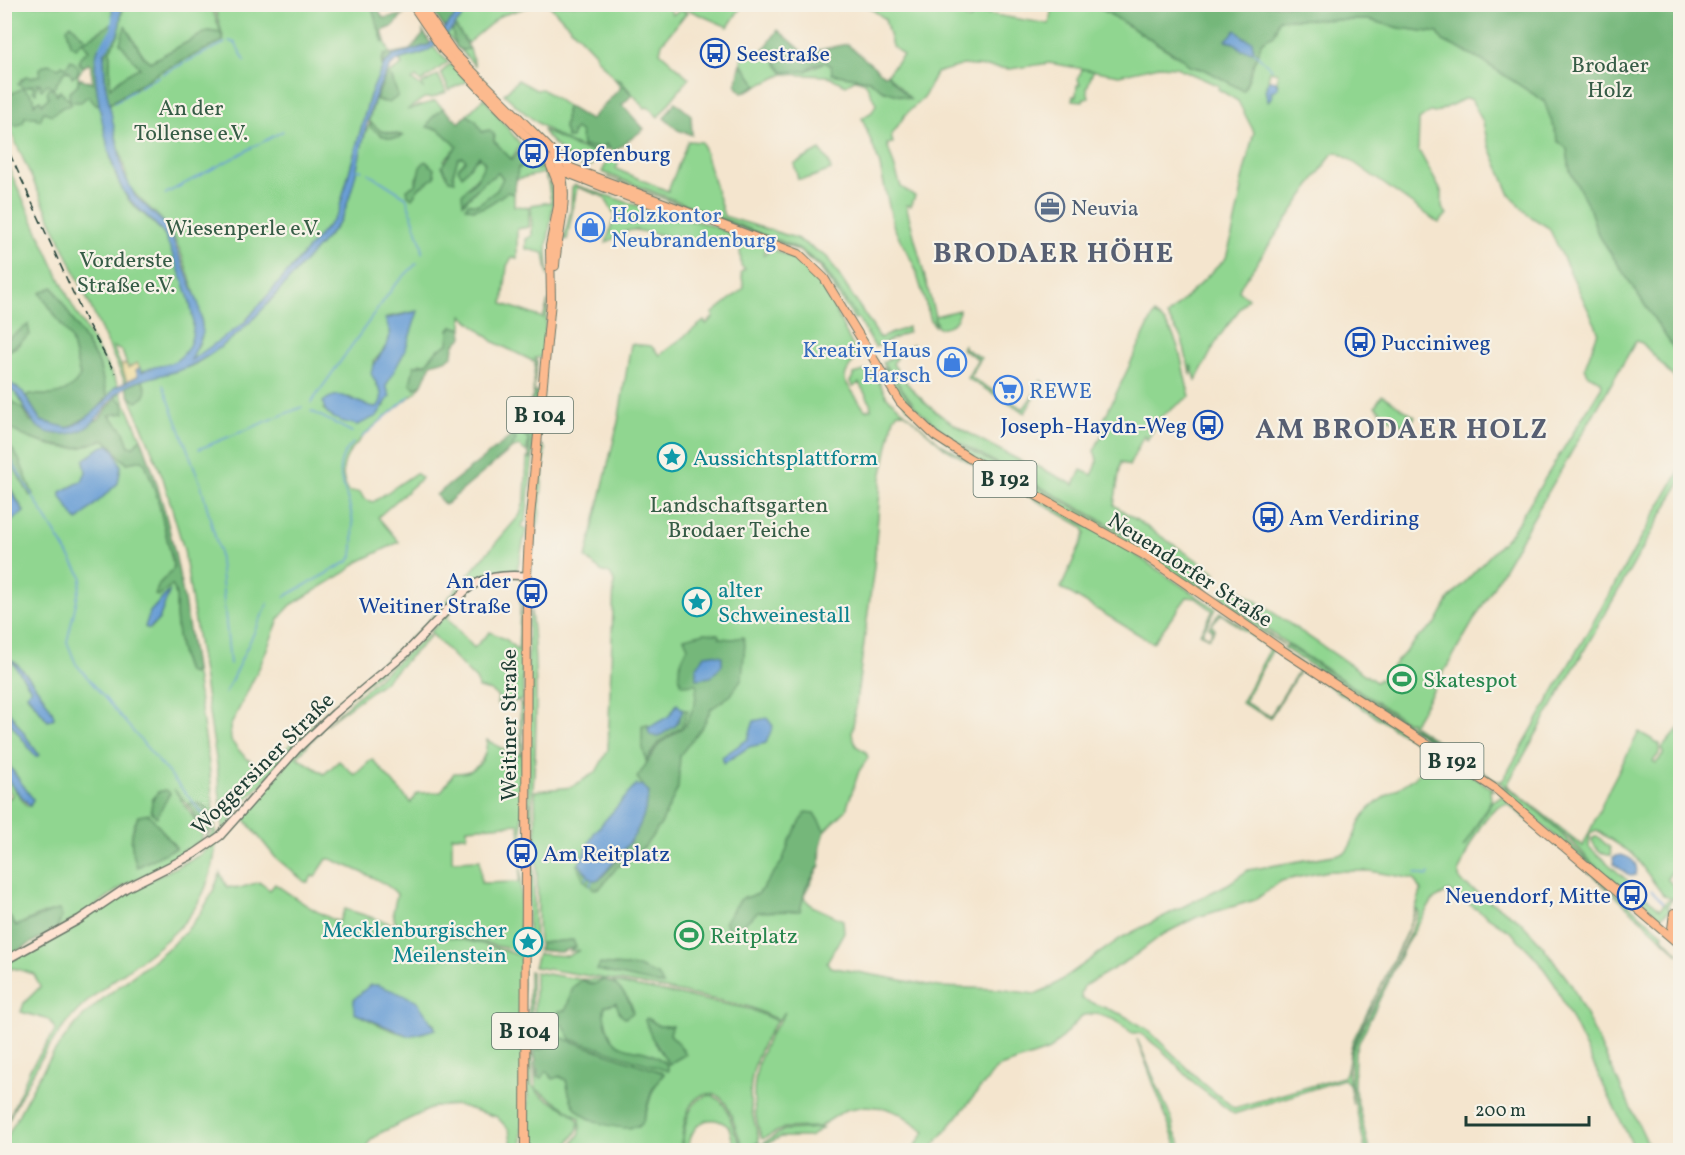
<svg xmlns="http://www.w3.org/2000/svg" width="1685" height="1155" font-family="Vollkorn,serif">
<style>
.green{fill:#90d690;stroke:#588a62;stroke-width:1.5;fill-rule:evenodd}
.forest{fill:#74b77a;stroke:#4a7a57;stroke-width:1.5}
.sand{fill:#eeda9e;stroke:#868c69;stroke-width:1.5}
.water{fill:#699ed5;stroke:#446e84;stroke-width:1.5}
.lines{fill:none;stroke-linecap:round;stroke-linejoin:round}
.stream{stroke:#699ed5;stroke-width:1.5}
.river{stroke:#699ed5;stroke-width:8}
.secondary-casing{stroke:#6a786a;stroke-width:10}
.primary-casing{stroke:#6a786a;stroke-width:10}
.secondary{stroke:#fee3d2;stroke-width:7}
.primary{stroke:#fcba8e;stroke-width:8}
.rail{stroke:#1f3d34;stroke-width:1.5;stroke-dasharray:9 4.5;stroke-linecap:butt}
.labels{text-anchor:middle;stroke-width:4.5;stroke-linejoin:round;paint-order:stroke}
.shield{fill:#f7f3e8;stroke:#60746a;stroke-width:1.5}
.shield-label{font-size:21px;font-weight:bold;fill:#1f3d34}
.transit-label{font-size:22px;fill:#164399;stroke:#f7f3e8;text-anchor:start}
.park-label{font-size:22px;fill:#365c46;stroke:#f7f3e8}
.service-label{font-size:22px;fill:#4e5e75;stroke:#f7f3e8;text-anchor:start}
.shop-label{font-size:22px;fill:#366cbe;stroke:#f7f3e8;text-anchor:start}
.culture-label{font-size:22px;fill:#0d838f;stroke:#f7f3e8;text-anchor:start}
.street-label{font-size:22px;fill:#1f3d34;stroke:#f7f3e8}
.leisure-label{font-size:22px;fill:#27864d;stroke:#f7f3e8;text-anchor:start}
.district-label{font-size:28px;font-weight:bold;letter-spacing:1.5px;fill:#575f72;stroke:#f7f3e8}
</style>
<rect width="100%" height="100%" fill="#f7f3e8"/>
<filter id="ink" filterUnits="userSpaceOnUse"><feTurbulence type="fractalNoise" baseFrequency=".0167" numOctaves="2"/><feDisplacementMap in="SourceGraphic" scale="12" xChannelSelector="R" yChannelSelector="G"/><feConvolveMatrix kernelMatrix="1 2 1 2 8 2 1 2 1" color-interpolation-filters="sRGB"/></filter>
<filter id="wash" filterUnits="userSpaceOnUse"><feTurbulence type="fractalNoise" baseFrequency=".008" numOctaves="4" result="noise"/><feDisplacementMap in="SourceGraphic" scale="24" xChannelSelector="R" yChannelSelector="G"/><feGaussianBlur stdDeviation="1.35" result="paint"/><feColorMatrix in="noise" values="0 0 0 0 0 0 0 0 0 0 0 0 0 0 0 0 0 1.4 0 .05"/><feComposite in="paint" operator="in"/></filter>
<g filter="url(#wash)">
<rect width="100%" height="100%" fill="#f4e5ce"/>
<g class="green">
<polygon points="743,4 728,27 677,5 677,4"/>
<path d="M 5,5 L 112,5 L 113,23 L 86,40 L 71,24 L 89,51 L 79,62 L 83,67 L 78,75 L 78,84 L 69,93 L 71,101 L 88,96 L 96,105 L 100,104 C 106,136 110,177 131,203 C 142,215 156,222 165,236 C 178,270 220,346 168,364 C 152,369 144,373 128,368 L 122,351 L 113,347 L 127,381 L 125,382 L 5,119 L 16,126 L 24,117 L 44,112 L 67,99 L 60,91 L 42,104 L 40,100 L 35,104 L 31,94 L 18,91 L 11,94 L 5,91 ZM 51,65 L 54,68 L 66,67 L 77,75 L 65,71 C 53,88 38,85 19,84 L 21,79 L 38,76 Z"/>
<path d="M 123,5 L 211,5 L 221,33 L 208,31 L 150,62 C 140,54 135,39 126,29 L 120,43 L 140,68 L 110,88 L 110,50 L 119,34 Z"/>
<path d="M 214,5 L 371,5 L 383,42 L 385,41 L 390,54 L 384,55 L 381,62 L 383,66 L 370,95 L 338,214 L 243,324 L 208,350 L 190,360 C 194,351 201,345 202,335 C 205,314 180,244 167,226 C 156,211 139,202 129,186 L 108,105 L 159,72 L 224,40 Z"/>
<polygon points="473,5 534,5 500,16 468,43 456,28 452,31 456,47 461,50 470,49 475,66 446,34"/>
<polygon points="549,5 670,5 677,8 670,8 672,15 681,10 687,12 662,43 660,52 689,78 658,117 648,107 645,108 619,79 614,78 596,57 595,53"/>
<path d="M 866,5 C 897,5 946,0 969,20 L 977,12 L 1049,24 L 1052,7 L 1035,5 L 1095,5 L 1196,68 L 1206,70 L 1244,91 L 1262,41 L 1274,35 L 1279,19 L 1369,20 L 1400,28 L 1438,33 L 1443,41 L 1478,58 L 1544,101 L 1567,149 L 1570,171 L 1589,207 L 1598,234 L 1680,358 L 1680,384 L 1642,343 L 1636,341 L 1413,725 L 1498,782 L 1503,780 L 1680,470 L 1680,483 L 1507,785 L 1583,846 L 1610,787 L 1639,732 L 1660,744 L 1659,754 L 1653,761 L 1656,763 L 1663,755 L 1662,748 L 1679,728 L 1680,862 L 1667,878 L 1680,894 L 1680,903 L 1677,896 L 1673,899 L 1663,895 L 1633,854 L 1596,830 L 1590,834 L 1589,847 L 1660,909 L 1668,900 L 1672,900 L 1667,906 L 1670,910 L 1662,916 L 1657,916 L 1638,894 L 1623,887 L 1592,863 L 1572,841 L 1512,790 L 1417,730 L 1411,724 L 1411,721 L 1407,722 L 1283,641 L 1222,596 L 1227,584 L 1238,589 L 1376,682 L 1380,679 L 1386,683 L 1389,670 L 1418,638 L 1436,623 L 1449,599 L 1512,532 L 1602,386 L 1601,381 L 1588,375 L 1585,367 L 1598,332 L 1596,326 L 1549,228 L 1528,215 L 1510,195 L 1487,140 L 1483,122 L 1471,99 L 1464,99 L 1435,113 L 1430,112 L 1419,120 L 1418,149 L 1442,193 L 1442,208 L 1447,214 L 1439,223 L 1349,159 L 1338,152 L 1332,154 L 1240,287 L 1239,291 L 1248,298 L 1219,337 L 1196,380 L 1191,365 L 1191,376 L 1182,339 L 1167,316 L 1226,258 L 1231,240 L 1242,189 L 1240,188 L 1254,132 L 1238,101 L 1218,89 L 1219,86 L 1176,67 L 1159,66 L 1119,75 L 1049,63 L 1010,69 L 963,65 L 936,73 L 924,97 L 905,115 L 891,136 L 893,143 L 887,144 L 901,187 L 915,196 L 911,206 L 906,205 L 935,316 L 959,310 C 958,323 950,327 938,328 L 934,317 L 935,327 L 931,321 L 914,265 L 894,228 L 879,162 L 862,118 L 872,112 L 876,104 L 865,82 L 856,79 L 846,85 L 827,76 L 784,74 L 742,93 L 757,85 L 741,63 L 742,53 L 759,56 L 774,52 L 776,63 L 783,72 L 806,71 L 825,62 L 832,66 L 832,74 L 869,80 L 882,90 L 909,97 L 887,74 L 903,55 L 892,46 L 885,19 ZM 1270,71 L 1278,73 L 1276,81 L 1278,83 L 1271,92 L 1269,101 L 1266,85 L 1270,80 L 1268,80 Z"/>
<path d="M 433,47 L 448,62 L 421,82 L 416,77 L 412,80 L 423,88 L 422,84 L 438,75 L 446,92 L 432,98 L 424,98 L 407,110 L 435,101 L 443,108 L 431,119 L 430,128 L 438,129 L 457,146 L 444,160 L 453,174 L 458,158 L 463,157 L 466,160 L 459,167 L 463,175 L 474,160 L 483,157 C 489,172 474,178 467,188 C 464,192 464,198 464,203 L 483,183 L 498,173 L 503,178 C 500,191 486,203 473,205 L 474,210 L 507,192 L 514,194 L 514,206 L 529,207 L 529,227 L 517,229 L 517,258 L 512,257 L 507,266 L 503,304 L 543,318 L 548,301 L 543,357 L 535,358 L 537,362 L 533,395 L 535,362 L 494,342 L 462,315 L 462,329 L 453,326 L 449,330 L 449,344 L 437,350 L 425,364 L 419,363 L 415,388 L 422,384 L 416,392 C 397,408 349,442 344,464 C 341,474 344,483 348,492 L 360,492 L 364,499 L 373,502 L 416,473 L 422,478 L 378,517 L 399,542 L 358,562 L 346,572 L 291,605 L 280,617 L 260,666 L 230,727 L 231,741 L 244,756 L 256,765 L 267,765 L 425,625 L 520,515 L 525,498 L 527,458 L 533,457 L 526,520 L 521,526 L 526,530 L 517,570 L 481,578 L 404,652 L 333,711 L 243,803 L 237,810 L 239,813 L 223,830 L 217,765 L 184,550 L 163,478 L 130,397 L 137,401 L 146,388 L 142,380 C 159,374 179,373 195,364 C 242,338 275,295 310,255 C 321,244 336,230 342,217 C 356,187 355,154 369,125 L 382,136 L 402,135 L 381,131 L 369,121 L 377,92 L 387,71 L 390,73 L 402,65 L 399,60 ZM 392,78 L 395,89 L 383,102 L 377,100 L 379,91 ZM 427,162 L 434,169 L 435,177 L 418,189 L 413,186 L 416,185 L 416,178 ZM 417,311 L 405,351 L 385,386 L 385,406 L 341,421 L 323,409 L 349,397 L 370,407 L 377,407 L 382,402 L 382,393 L 376,384 L 374,361 C 388,347 393,337 387,317 Z"/>
<polygon points="450,64 468,81 449,90 441,73"/>
<polygon points="1082,69 1093,71 1087,88 1089,98 1084,98 1083,101 1072,100 1073,96 1076,96 1077,85 1080,85 1078,79"/>
<path d="M 518,80 L 536,90 L 542,89 L 567,106 L 564,128 L 572,136 L 574,129 L 580,130 L 582,146 L 601,148 L 605,145 L 609,149 C 578,159 525,115 504,94 Z"/>
<polygon points="484,98 521,145 511,159 494,141 495,136 488,130 482,132 476,121 467,115"/>
<path d="M 542,129 L 578,148 L 605,154 C 599,157 595,164 590,166 C 576,172 548,138 542,129 Z"/>
<polygon points="688,141 702,142 724,216 796,238 827,257 880,338 908,327 908,332 875,347 858,318 854,319 820,268 799,251 607,177 800,250 821,267 856,316 823,267 798,248 602,172 607,162 622,154 616,169 668,191"/>
<polygon points="820,150 828,160 831,170 809,178 798,179 794,164"/>
<path d="M 4,158 L 72,305 L 118,385 L 107,397 L 99,364 L 53,287 L 41,293 L 71,339 L 80,376 C 69,396 50,397 29,394 L 26,397 L 23,392 L 5,380 L 5,353 L 18,346 L 28,325 L 5,341 Z"/>
<polygon points="528,163 541,166 548,177 547,181 544,173 517,179 516,170"/>
<polygon points="550,182 554,198 547,246 548,277 544,253 526,249 526,239 532,236 531,205 551,202 548,183"/>
<path d="M 575,185 L 668,216 L 704,223 L 765,246 L 764,255 L 772,249 C 827,269 831,308 857,354 C 854,364 844,370 845,381 L 865,410 L 871,409 L 870,402 L 859,383 L 853,387 L 850,382 L 854,374 L 868,370 L 874,373 L 887,397 L 941,444 L 1118,543 L 1216,609 L 1202,633 L 1209,637 L 1213,630 L 1209,627 L 1220,612 L 1279,650 L 1279,653 L 1273,649 L 1244,702 L 1270,716 L 1301,667 L 1283,653 L 1494,790 L 1490,790 L 1491,800 L 1463,848 L 1492,801 L 1502,796 L 1663,934 L 1662,936 L 1680,955 L 1567,852 L 1508,804 C 1487,801 1466,854 1459,871 L 1459,878 L 1465,885 L 1519,920 L 1542,945 L 1571,984 L 1651,1150 L 1635,1150 L 1554,983 L 1536,958 L 1512,933 L 1449,891 L 1433,900 L 1406,944 L 1355,1051 L 1354,1087 L 1369,1150 L 1365,1150 L 1351,1083 L 1351,1052 L 1415,923 L 1419,912 L 1417,910 L 1350,1051 L 1348,1073 L 1353,1105 L 1349,1084 L 1344,1079 L 1234,1114 L 1196,1085 L 1163,1051 L 1140,1033 L 1132,1033 L 1115,1020 L 1097,1014 L 1083,1015 L 1050,1050 L 997,1068 L 930,1150 L 913,1150 L 925,1131 L 901,1114 L 885,1108 L 866,1106 L 845,1110 L 819,1127 L 784,1128 L 762,1139 C 749,1104 752,1069 770,1035 C 775,1027 782,1020 785,1012 L 778,1020 L 750,1007 L 650,986 L 534,967 L 538,954 L 568,956 L 580,950 L 570,951 L 575,947 L 573,940 L 541,943 L 539,952 L 535,791 L 572,787 L 596,772 L 608,750 L 614,581 L 610,574 L 601,571 L 586,558 L 618,422 L 631,344 L 651,346 L 660,355 L 704,321 L 706,324 L 714,317 L 712,314 L 744,288 L 741,272 L 745,269 L 741,266 L 740,246 L 724,247 L 635,230 L 627,231 L 606,243 L 615,215 L 604,197 L 577,187 L 567,240 L 564,239 L 571,209 L 572,188 ZM 898,412 L 905,413 L 946,449 L 1083,527 L 1085,534 L 1061,588 L 1153,643 L 1187,597 L 1196,598 L 1213,611 L 1200,633 L 1209,638 L 1215,629 L 1211,625 L 1221,614 L 1270,649 L 1241,703 L 1270,718 L 1300,670 L 1304,670 L 1421,746 L 1432,756 L 1431,760 C 1415,785 1382,792 1364,815 C 1355,827 1355,843 1345,853 L 1248,870 L 1228,884 L 1121,938 L 1051,987 L 1035,994 L 998,989 L 939,987 L 830,967 L 827,962 L 844,932 L 843,920 L 812,906 L 805,899 L 804,895 L 820,865 L 821,839 L 825,831 L 846,810 L 859,771 L 868,758 L 866,752 L 856,746 L 852,734 L 874,567 L 881,478 L 894,417 ZM 1328,871 L 1370,871 L 1414,879 L 1421,891 C 1407,943 1378,990 1354,1038 C 1348,1049 1351,1069 1343,1077 L 1234,1108 L 1203,1083 L 1147,1029 L 1121,1014 L 1082,999 L 1081,993 L 1084,986 L 1130,959 L 1162,935 L 1197,917 L 1255,900 L 1281,881 Z"/>
<path d="M 1154,314 C 1184,333 1180,369 1190,396 L 1162,416 L 1147,440 L 1144,435 L 1129,466 L 1121,462 L 1114,505 L 1216,573 L 1205,586 L 1148,546 L 951,438 L 917,409 L 883,363 L 913,344 L 914,346 L 897,356 L 893,364 C 927,419 974,435 1028,465 L 1037,466 L 1074,485 L 1081,470 L 1092,475 C 1097,466 1099,460 1094,451 L 1108,422 L 1104,419 Z"/>
<polygon points="964,344 964,348 981,358 970,377 1023,409 1042,383 1040,380 1043,382 1025,413 967,378 978,359 962,349"/>
<polygon points="883,367 889,371 915,410 948,438 1147,548 1207,590 1198,588 945,441 907,407"/>
<polygon points="5,387 17,393 25,411 5,395"/>
<polygon points="120,391 141,438 133,447 129,446 123,431 109,415 123,403 116,397"/>
<polygon points="1382,395 1415,417 1408,427 1388,418 1375,406"/>
<path d="M 5,420 C 19,438 59,452 82,447 C 89,445 96,441 104,440 C 115,445 117,457 127,463 L 142,460 L 145,463 L 157,496 L 174,569 L 159,584 L 155,595 L 158,596 L 173,585 C 178,594 176,603 176,614 C 177,632 180,655 187,672 L 193,674 L 195,668 L 209,765 L 216,836 L 194,850 L 213,833 L 207,808 L 198,803 L 188,805 L 174,789 L 202,830 L 202,841 L 193,845 L 189,852 L 186,849 L 182,851 L 184,856 L 189,854 L 125,885 L 79,917 L 56,929 L 62,917 L 60,910 L 39,915 L 16,926 L 5,910 L 5,795 L 10,798 L 12,795 L 5,785 L 5,777 L 27,806 L 30,806 L 33,800 L 5,759 L 5,716 L 36,756 L 39,755 L 5,706 L 5,526 L 24,511 L 5,479 ZM 109,445 L 115,451 L 121,466 L 118,483 L 77,520 L 61,497 L 61,492 L 82,481 L 86,472 L 84,461 L 101,447 ZM 169,591 L 159,619 L 150,629 L 145,627 L 150,612 ZM 12,660 C 21,666 54,708 54,718 L 48,721 L 27,695 L 31,689 ZM 166,790 L 170,793 L 156,816 L 151,811 L 152,800 L 158,792 ZM 149,815 L 176,847 L 138,867 C 130,849 128,833 139,816 Z"/>
<polygon points="519,429 528,439 527,452 519,446 511,449 516,439 513,435"/>
<polygon points="542,445 545,449 539,521 533,541"/>
<polygon points="521,590 523,700 497,704 498,697 491,691 478,688 477,681 430,632 455,606 447,618 474,648 490,632 507,640 518,651"/>
<polygon points="1218,597 1227,602 1284,645 1244,621"/>
<path d="M 531,610 C 538,674 537,740 532,803 L 528,803 L 528,624 Z"/>
<polygon points="427,635 430,636 424,643 385,681 325,725"/>
<polygon points="1287,645 1499,785 1284,648"/>
<path d="M 520,703 L 523,705 L 522,838 L 520,839 L 519,824 L 467,828 L 467,836 L 452,836 L 452,861 L 480,860 L 481,883 L 519,882 L 521,867 L 520,951 L 395,923 L 393,912 L 397,894 C 387,881 347,866 331,859 L 327,859 L 315,877 L 312,876 L 309,882 L 305,882 L 275,857 L 243,817 L 299,750 L 321,730 L 297,757 L 324,774 L 339,761 L 355,775 L 372,759 L 411,803 L 417,793 L 441,792 L 454,773 C 476,774 486,762 487,740 L 508,752 L 521,754 Z"/>
<path d="M 1501,786 C 1537,802 1563,839 1592,864 C 1603,875 1623,884 1631,895 L 1595,869 L 1500,790 Z"/>
<polygon points="532,804 535,951 528,950 529,805"/>
<path d="M 1597,836 L 1610,848 L 1611,855 C 1603,856 1593,847 1592,839 Z"/>
<path d="M 216,841 C 210,940 128,955 71,1018 C 42,1051 24,1089 5,1127 L 30,1069 L 56,1030 L 49,1020 L 21,1012 L 24,1003 L 40,987 L 34,974 L 13,968 L 5,972 L 5,964 L 112,899 L 198,856 Z"/>
<path d="M 220,873 L 227,887 L 240,888 L 259,882 L 270,890 L 275,884 C 295,898 316,913 339,922 L 345,909 L 405,928 L 483,944 L 519,955 L 522,959 L 522,1150 L 513,1150 L 509,1130 L 497,1117 L 457,1105 L 434,1107 L 380,1133 L 369,1142 L 367,1150 L 5,1150 L 4,1143 C 26,1101 45,1058 78,1022 C 129,968 195,950 220,873 ZM 354,1013 L 425,1015 L 435,1025 C 413,1049 379,1023 354,1013 Z"/>
<path d="M 529,971 L 531,972 L 532,1084 C 540,1103 569,1104 579,1122 L 577,1131 L 564,1150 L 527,1150 Z"/>
<path d="M 535,972 L 578,979 L 604,980 L 596,985 L 586,981 L 573,987 L 567,1008 L 558,1014 L 567,1031 L 668,1066 C 643,1039 615,1063 606,1024 C 604,1018 603,1012 605,1006 L 612,1002 L 619,1005 L 619,1012 L 633,1009 L 629,1000 L 613,982 L 750,1009 L 777,1021 C 760,1043 747,1077 751,1105 C 752,1118 758,1130 759,1142 L 749,1146 L 743,1145 C 735,1132 733,1113 724,1101 C 720,1096 714,1093 707,1094 C 684,1097 683,1133 680,1150 L 568,1150 L 580,1133 L 580,1118 L 536,1089 L 534,1062 L 537,1077 L 546,1071 L 566,1080 C 568,1088 573,1105 579,1111 C 592,1125 621,1128 639,1127 C 651,1111 646,1093 664,1074 L 551,1034 L 545,1048 L 534,1051 ZM 650,1019 L 659,1026 L 672,1026 L 670,1034 L 686,1054 L 669,1064 L 652,1038 L 645,1020 Z"/>
<polygon points="1137,1039 1172,1120 1174,1131 1184,1150 1178,1150"/>
<path d="M 710,1095 C 732,1101 730,1130 742,1146 L 749,1148 L 759,1143 L 762,1146 L 752,1150 L 735,1150 L 729,1127 C 708,1109 688,1127 689,1150 L 681,1150 C 685,1130 685,1100 710,1095 Z"/>
<polygon points="822,1128 810,1137 781,1137 764,1145 763,1143 784,1130"/>
</g>
<g class="forest">
<path d="M 112,5 L 122,5 L 118,34 L 110,50 L 110,88 C 118,81 132,70 140,68 L 120,43 L 125,26 L 143,56 L 150,62 L 208,31 L 221,33 L 223,41 L 159,72 L 108,105 L 103,59 L 110,44 L 103,43 C 90,58 96,87 100,104 L 96,105 L 88,96 L 81,102 L 71,102 L 71,105 L 63,107 L 52,115 L 44,112 L 40,120 L 37,120 L 36,117 L 25,117 L 23,123 L 16,126 L 5,119 L 4,91 L 11,94 L 23,88 L 34,97 L 34,104 L 40,100 L 42,104 L 49,97 L 47,93 L 49,88 L 52,89 L 50,85 L 47,84 L 42,90 L 40,88 L 41,84 L 37,83 L 36,93 L 33,91 L 33,85 L 24,88 L 18,84 L 27,76 L 30,78 L 40,75 L 40,68 L 48,64 L 59,68 L 62,65 L 66,67 L 71,60 L 79,67 L 77,75 L 72,77 L 68,70 L 65,71 L 53,89 L 57,95 L 60,91 L 70,101 L 69,93 L 78,84 L 79,78 L 93,83 L 90,63 L 83,67 L 79,62 L 80,57 L 89,50 L 82,41 L 76,48 L 70,45 L 67,28 L 71,24 L 86,40 L 113,23 Z"/>
<polygon points="371,5 376,5 383,18 403,15 392,27 382,31 385,41 383,42"/>
<polygon points="429,5 450,5 455,17 446,27 443,26"/>
<polygon points="1095,5 1680,5 1680,358 1598,234 1589,207 1570,171 1567,149 1559,142 1544,101 1478,58 1443,41 1438,33 1400,28 1369,20 1279,19 1274,35 1262,41 1244,91 1206,70 1189,66 1183,59"/>
<polygon points="456,27 470,49 461,50 456,47 452,31"/>
<polygon points="778,30 805,53 847,44 884,75 887,74 910,99 882,90 869,80 832,74 831,66 825,62 814,65 806,71 783,72 778,66 774,52 759,56"/>
<polygon points="423,31 431,44 393,56 382,65 384,55 410,50 423,35"/>
<polygon points="741,63 757,85 742,93 736,85"/>
<polygon points="387,74 392,78 398,96 389,103 376,99"/>
<polygon points="614,78 619,79 632,95 622,105 644,129 613,152 606,144 601,148 582,146 581,133 576,129 572,133 572,138 567,138 564,128 567,106 590,120 621,87"/>
<polygon points="675,102 691,115 692,135 678,130 664,118"/>
<path d="M 443,108 L 459,123 L 467,115 L 476,121 L 482,132 L 489,130 L 494,134 L 494,141 L 512,160 L 520,151 L 526,151 L 542,168 L 537,170 L 528,163 L 518,168 L 514,194 L 507,192 C 494,201 481,214 466,207 L 468,203 L 477,205 L 497,190 L 503,178 L 498,173 L 483,183 L 463,203 L 462,194 L 477,179 L 485,163 L 479,156 L 462,176 L 458,169 L 466,160 L 463,157 L 458,158 L 453,174 L 455,181 L 449,180 L 442,166 L 457,146 L 438,129 L 427,127 L 431,119 Z"/>
<path d="M 369,121 L 381,131 L 403,136 C 391,142 381,135 371,128 Z"/>
<polygon points="425,161 434,169 435,177 420,187 412,198 408,195 407,189 416,185 420,167"/>
<path d="M 53,287 L 99,364 L 107,397 L 94,413 L 67,428 L 41,421 L 26,397 L 29,394 C 50,397 69,396 80,376 L 71,339 L 40,293 Z"/>
<polygon points="28,325 30,335 5,353 5,341"/>
<polygon points="453,326 462,329 463,337 454,345 453,355 448,359 431,364 422,384 415,388 410,384 414,366 426,364 437,350 448,344 449,330"/>
<polygon points="142,380 146,388 145,396 137,402 130,397 126,387"/>
<path d="M 536,391 L 539,393 L 533,457 L 529,459 L 528,439 L 519,429 C 528,418 528,400 536,391 Z"/>
<path d="M 4,395 L 25,411 L 30,421 L 69,434 L 99,419 L 116,397 L 123,403 L 125,413 L 109,415 L 123,430 L 129,446 L 133,447 L 141,438 C 170,513 183,588 195,668 L 193,674 L 187,672 C 180,654 177,632 176,613 C 176,603 178,594 172,585 L 158,596 L 155,595 L 159,584 L 174,568 L 157,496 L 145,463 L 142,460 L 127,463 C 117,457 115,445 104,440 C 96,441 89,445 82,447 C 65,450 9,438 5,419 C 3,412 5,402 4,395 Z"/>
<polygon points="513,435 516,439 511,449 445,505 436,495"/>
<polygon points="5,439 19,459 33,494 30,496 5,452"/>
<path d="M 705,633 L 718,634 L 720,638 L 732,639 L 743,637 L 745,644 L 742,678 L 731,695 L 711,709 L 703,726 L 680,755 L 678,788 L 661,824 L 645,846 L 625,864 L 618,866 L 600,888 L 594,889 L 584,880 L 577,865 L 579,864 L 592,880 L 599,880 L 621,857 L 649,793 L 637,778 L 659,744 L 685,726 L 695,704 L 697,684 L 682,685 C 675,669 682,659 688,647 L 684,638 Z"/>
<polygon points="683,710 688,710 682,727 658,743 646,761 642,743 642,726 648,725 648,729 676,725"/>
<polygon points="166,790 170,793 157,817 151,811 152,801 158,792"/>
<polygon points="191,803 198,803 207,808 213,826 207,835 188,805"/>
<polygon points="806,812 814,813 825,831 820,848 820,865 806,887 800,911 758,912 731,934 725,921 741,899 758,894 782,862 790,840"/>
<path d="M 149,814 L 176,848 L 137,867 C 131,848 128,834 139,816 Z"/>
<polygon points="5,910 16,926 54,911 60,910 62,917 56,929 5,958"/>
<polygon points="573,940 576,947 560,952 539,950 541,943"/>
<polygon points="600,964 638,967 659,976 663,985 597,970"/>
<path d="M 582,980 L 592,985 L 604,980 C 618,983 630,998 633,1013 L 625,1018 L 620,1014 L 616,1003 L 605,1006 C 603,1012 604,1018 606,1024 C 615,1062 643,1039 668,1066 L 668,1071 L 571,1039 L 563,1025 L 558,1024 L 561,1017 L 558,1011 L 566,1010 L 573,987 Z"/>
<polygon points="647,1018 659,1026 672,1026 670,1034 686,1054 669,1064 652,1038 645,1020"/>
<path d="M 550,1034 L 664,1073 L 652,1090 L 642,1124 C 626,1134 586,1122 575,1107 C 569,1099 568,1089 566,1080 L 560,1076 L 553,1079 L 546,1071 L 542,1078 L 539,1078 L 534,1051 L 545,1048 Z"/>
</g>
<polygon class="sand" points="137,363 140,368 136,370 139,376 127,381 121,365 126,364 128,368"/>
<g class="water">
<path d="M 466,5 L 473,5 C 459,19 443,43 425,52 C 413,58 397,56 389,69 C 364,106 363,157 349,198 C 347,204 345,213 341,219 C 332,234 317,247 306,260 C 272,299 240,340 194,364 C 174,375 150,375 129,385 C 102,398 100,437 58,434 C 21,432 31,395 5,387 L 5,380 L 23,392 L 41,421 L 68,428 C 86,421 107,403 114,388 L 138,376 L 136,370 L 140,368 L 142,372 C 152,365 167,367 177,360 C 214,333 177,269 165,236 C 154,218 135,210 124,192 C 110,171 90,76 97,52 C 99,45 104,42 110,40 L 104,54 L 105,83 L 123,172 L 135,196 L 168,227 L 199,305 L 203,333 L 191,360 L 243,324 L 338,214 L 370,95 L 383,66 L 393,56 L 429,45 Z"/>
<polygon points="1236,30 1243,37 1252,41 1254,52 1242,50 1236,44 1226,40"/>
<polygon points="1270,80 1276,81 1278,88 1271,92 1272,96 1268,101 1265,90"/>
<path d="M 418,311 L 405,351 L 386,386 L 390,396 L 377,416 L 358,425 C 344,422 324,419 323,402 C 342,385 357,407 377,407 C 388,395 376,385 371,373 C 377,350 399,346 385,319 Z"/>
<polygon points="109,445 115,451 121,466 118,483 77,521 61,497 61,492 82,481 86,472 84,460 101,447"/>
<polygon points="4,479 24,512 5,526 4,526"/>
<polygon points="170,590 159,619 149,629 145,627 150,612"/>
<polygon points="713,654 722,656 722,665 711,677 696,679 696,668 705,655"/>
<path d="M 11,660 C 20,664 54,708 54,718 L 48,721 L 27,694 L 31,689 Z"/>
<polygon points="677,704 683,710 676,725 658,737 650,735 648,728 669,716"/>
<polygon points="5,706 39,755 36,757 5,716"/>
<polygon points="767,718 773,726 766,743 749,747 724,763 722,757 748,739 754,721"/>
<polygon points="4,759 33,799 30,806 5,777"/>
<path d="M 636,785 L 643,786 L 649,793 C 641,839 625,846 599,880 L 592,880 L 579,864 L 594,833 Z"/>
<path d="M 1620,855 C 1631,857 1639,863 1636,875 L 1630,876 L 1614,864 L 1613,857 Z"/>
<polygon points="370,985 378,985 416,1000 436,1029 409,1036 354,1013 354,999"/>
</g>
<g class="lines">
<g class="stream">
<polyline points="229,41 235,43 245,61"/>
<polyline points="210,50 225,43"/>
<polyline points="1254,52 1272,69"/>
<polyline points="186,62 208,51"/>
<polyline points="162,74 184,63"/>
<polyline points="139,87 159,76"/>
<polyline points="115,102 136,89"/>
<polyline points="259,144 283,131"/>
<polyline points="237,156 258,144"/>
<polyline points="355,170 362,170"/>
<polyline points="368,173 406,197 422,246 422,253"/>
<polyline points="165,194 235,157"/>
<polyline points="163,385 201,485 219,551 230,664"/>
<polyline points="311,403 394,286 417,263"/>
<polyline points="311,411 352,432"/>
<polyline points="361,438 410,396"/>
<polyline points="4,449 82,577 67,642 76,664 209,821"/>
<polyline points="199,449 302,407"/>
<path d="M 284,597 L 349,561 L 352,556 C 354,542 354,522 350,508 C 344,482 329,467 353,443"/>
<polyline points="225,694 268,603"/>
<polyline points="1415,873 1427,876 1429,873"/>
<polyline points="585,880 588,876"/>
<polyline points="590,886 592,880"/>
<polyline points="1651,890 1663,903"/>
</g>
<polyline class="river" points="103,48 115,30 117,4"/>
</g>
</g>
<g filter="url(#ink)">
<g class="lines">
<g class="secondary-casing">
<path id="secondary" d="M 4,961 L 80,919 L 126,888 L 194,854 L 220,836 L 297,749 L 335,713 L 405,654 L 465,591 C 483,576 504,574 527,576"/>
</g>
<g class="primary-casing">
<g id="primary">
<polyline points="412,4 443,50 548,159 558,184 558,206 550,246 551,301 530,517 527,576 525,1150"/>
<path d="M 420,4 L 453,52 L 554,153 C 574,195 558,223 555,266"/>
<polyline points="554,153 571,168 799,254 824,278 900,402 935,436 969,458 1144,555 1282,650 1497,790 1680,945"/>
<polyline points="560,170 629,197 670,209"/>
<polyline points="1674,913 1672,929 1678,939"/>
</g>
</g>
<use href="#secondary" class="secondary"/>
<use href="#primary" class="primary"/>
<polyline class="rail" points="4,141 84,317 115,373"/>
</g>
</g>
<defs>
<g id="bus-ring" transform="scale(1.5)"><circle r="9.5" fill="#f7f3e8" stroke="#1a4fb4" stroke-width="1.5"/><path d="M-5-6H5V4H4V6H2V4H-2V6H-4V4H-5ZM-3.5-4V0h7V-4ZM-3.5 1.2v1.5H-2V1.2ZM2 1.2v1.5H3.5V1.2Z" fill="#1a4fb4"/></g>
<g id="office-ring" transform="scale(1.5)"><circle r="9.5" fill="#f7f3e8" stroke="#5c6f8a" stroke-width="1.5"/><path d="M-6-3h4V-5.5h4V-3h4V5H-6ZM-1-4.5V-3h2v-1.5ZM-6 0V1H6V0Z" fill="#5c6f8a"/></g>
<g id="shop-ring" transform="scale(1.5)"><circle r="9.5" fill="#f7f3e8" stroke="#3f7fe0" stroke-width="1.5"/><path d="M-5-2.5h2.3a2.7 3.5 0 0 1 5.4 0H5L5.5 6h-11ZM-1.5-2.5h3a1.5 2.3 0 0 0-3 0Z" fill="#3f7fe0"/></g>
<g id="supermarket-ring" transform="scale(1.5)"><circle r="9.5" fill="#f7f3e8" stroke="#3f7fe0" stroke-width="1.5"/><path d="M-6-5.5h2.5l.6 2H6L4.5 2H-2.5L-4.4-4H-6ZM-1.5 3.2a1.3 1.3 0 1 0 .1 0ZM3 3.2a1.3 1.3 0 1 0 .1 0Z" fill="#3f7fe0"/></g>
<g id="sight-ring" transform="scale(1.5)"><circle r="9.5" fill="#f7f3e8" stroke="#0f9aa8" stroke-width="1.5"/><path d="M0-6L1.8-2.2L6-1.7L2.9 1.2L3.7 5.4L0 3.3L-3.7 5.4L-2.9 1.2L-6-1.7L-1.8-2.2Z" fill="#0f9aa8"/></g>
<g id="stadium-ring" transform="scale(1.5)"><circle r="9.5" fill="#f7f3e8" stroke="#2e9e5b" stroke-width="1.5"/><path d="M0-5a6.5 5 0 1 0 0 10a6.5 5 0 1 0 0-10ZM-3.5-1.8h7v3.6h-7Z" fill="#2e9e5b"/></g>
</defs>
<g fill-rule="evenodd">
<use href="#bus-ring" x="715" y="53"/>
<use href="#bus-ring" x="533" y="153"/>
<use href="#office-ring" x="1050" y="207"/>
<use href="#shop-ring" x="590" y="227"/>
<use href="#bus-ring" x="1360" y="342"/>
<use href="#shop-ring" x="952" y="362"/>
<use href="#supermarket-ring" x="1008" y="390"/>
<use href="#bus-ring" x="1208" y="425"/>
<use href="#sight-ring" x="672" y="457"/>
<use href="#bus-ring" x="1268" y="517"/>
<use href="#bus-ring" x="532" y="593"/>
<use href="#sight-ring" x="697" y="602"/>
<use href="#stadium-ring" x="1402" y="679"/>
<use href="#bus-ring" x="522" y="853"/>
<use href="#bus-ring" x="1632" y="895"/>
<use href="#stadium-ring" x="689" y="935"/>
<use href="#sight-ring" x="528" y="942"/>
</g>
<g class="labels">
<g class="shield">
<rect x="507" y="397" width="66" height="36" rx="4.5"/>
<rect x="973.5" y="461" width="63" height="36" rx="4.5"/>
<rect x="1420.5" y="743" width="63" height="36" rx="4.5"/>
<rect x="492" y="1013" width="66" height="36" rx="4.5"/>
</g>
<g class="shield-label">
<text x="540" y="422">B 104</text>
<text x="1005" y="486">B 192</text>
<text x="1452" y="768">B 192</text>
<text x="525" y="1038">B 104</text>
</g>
<g class="transit-label">
<text x="736" y="61">Seestraße</text>
<text x="554" y="161">Hopfenburg</text>
<text x="1381" y="350">Pucciniweg</text>
<text x="1187" y="433" text-anchor="end">Joseph-Haydn-Weg</text>
<text x="1289" y="525">Am Verdiring</text>
<text x="511" y="588" text-anchor="end">An der<tspan x="511" dy="25">Weitiner Straße</tspan></text>
<text x="543" y="861">Am Reitplatz</text>
<text x="1611" y="903" text-anchor="end">Neuendorf, Mitte</text>
</g>
<g class="park-label">
<text x="1610" y="72">Brodaer<tspan x="1610" dy="25">Holz</tspan></text>
<text x="191" y="115">An der<tspan x="191" dy="25">Tollense e.V.</tspan></text>
<text x="243" y="235">Wiesenperle e.V.</text>
<text x="126" y="267">Vorderste<tspan x="126" dy="25">Straße e.V.</tspan></text>
<text x="739" y="512">Landschaftsgarten<tspan x="739" dy="25">Brodaer Teiche</tspan></text>
</g>
<g class="service-label">
<text x="1071" y="215">Neuvia</text>
</g>
<g class="shop-label">
<text x="611" y="222">Holzkontor<tspan x="611" dy="25">Neubrandenburg</tspan></text>
<text x="931" y="357" text-anchor="end">Kreativ-Haus<tspan x="931" dy="25">Harsch</tspan></text>
<text x="1029" y="398">REWE</text>
</g>
<g class="culture-label">
<text x="693" y="465">Aussichtsplattform</text>
<text x="718" y="597">alter<tspan x="718" dy="25">Schweinestall</tspan></text>
<text x="507" y="937" text-anchor="end">Mecklenburgischer<tspan x="507" dy="25">Meilenstein</tspan></text>
</g>
<g class="street-label">
<text transform="translate(1191 569) rotate(33)" y="8">Neuendorfer Straße</text>
<text transform="translate(508 725) rotate(-90)" y="8">Weitiner Straße</text>
<text transform="translate(262 763) rotate(-45)" y="8">Woggersiner Straße</text>
</g>
<g class="leisure-label">
<text x="1423" y="687">Skatespot</text>
<text x="710" y="943">Reitplatz</text>
</g>
<g class="district-label">
<text x="1054" y="262">BRODAER HÖHE</text>
<text x="1402" y="438">AM BRODAER HOLZ</text>
</g>
</g>
<rect width="1685" height="1155" fill="none" stroke="#f7f3e8" stroke-width="24"/>
<path d="M1466 1116v9h123v-9" fill="none" stroke="#1f3d34" stroke-width="3"/>
<text x="1475" y="1116" font-size="18" fill="#1f3d34" stroke="#f7f3e8" stroke-width="4.5" paint-order="stroke">200 m</text>
</svg>
